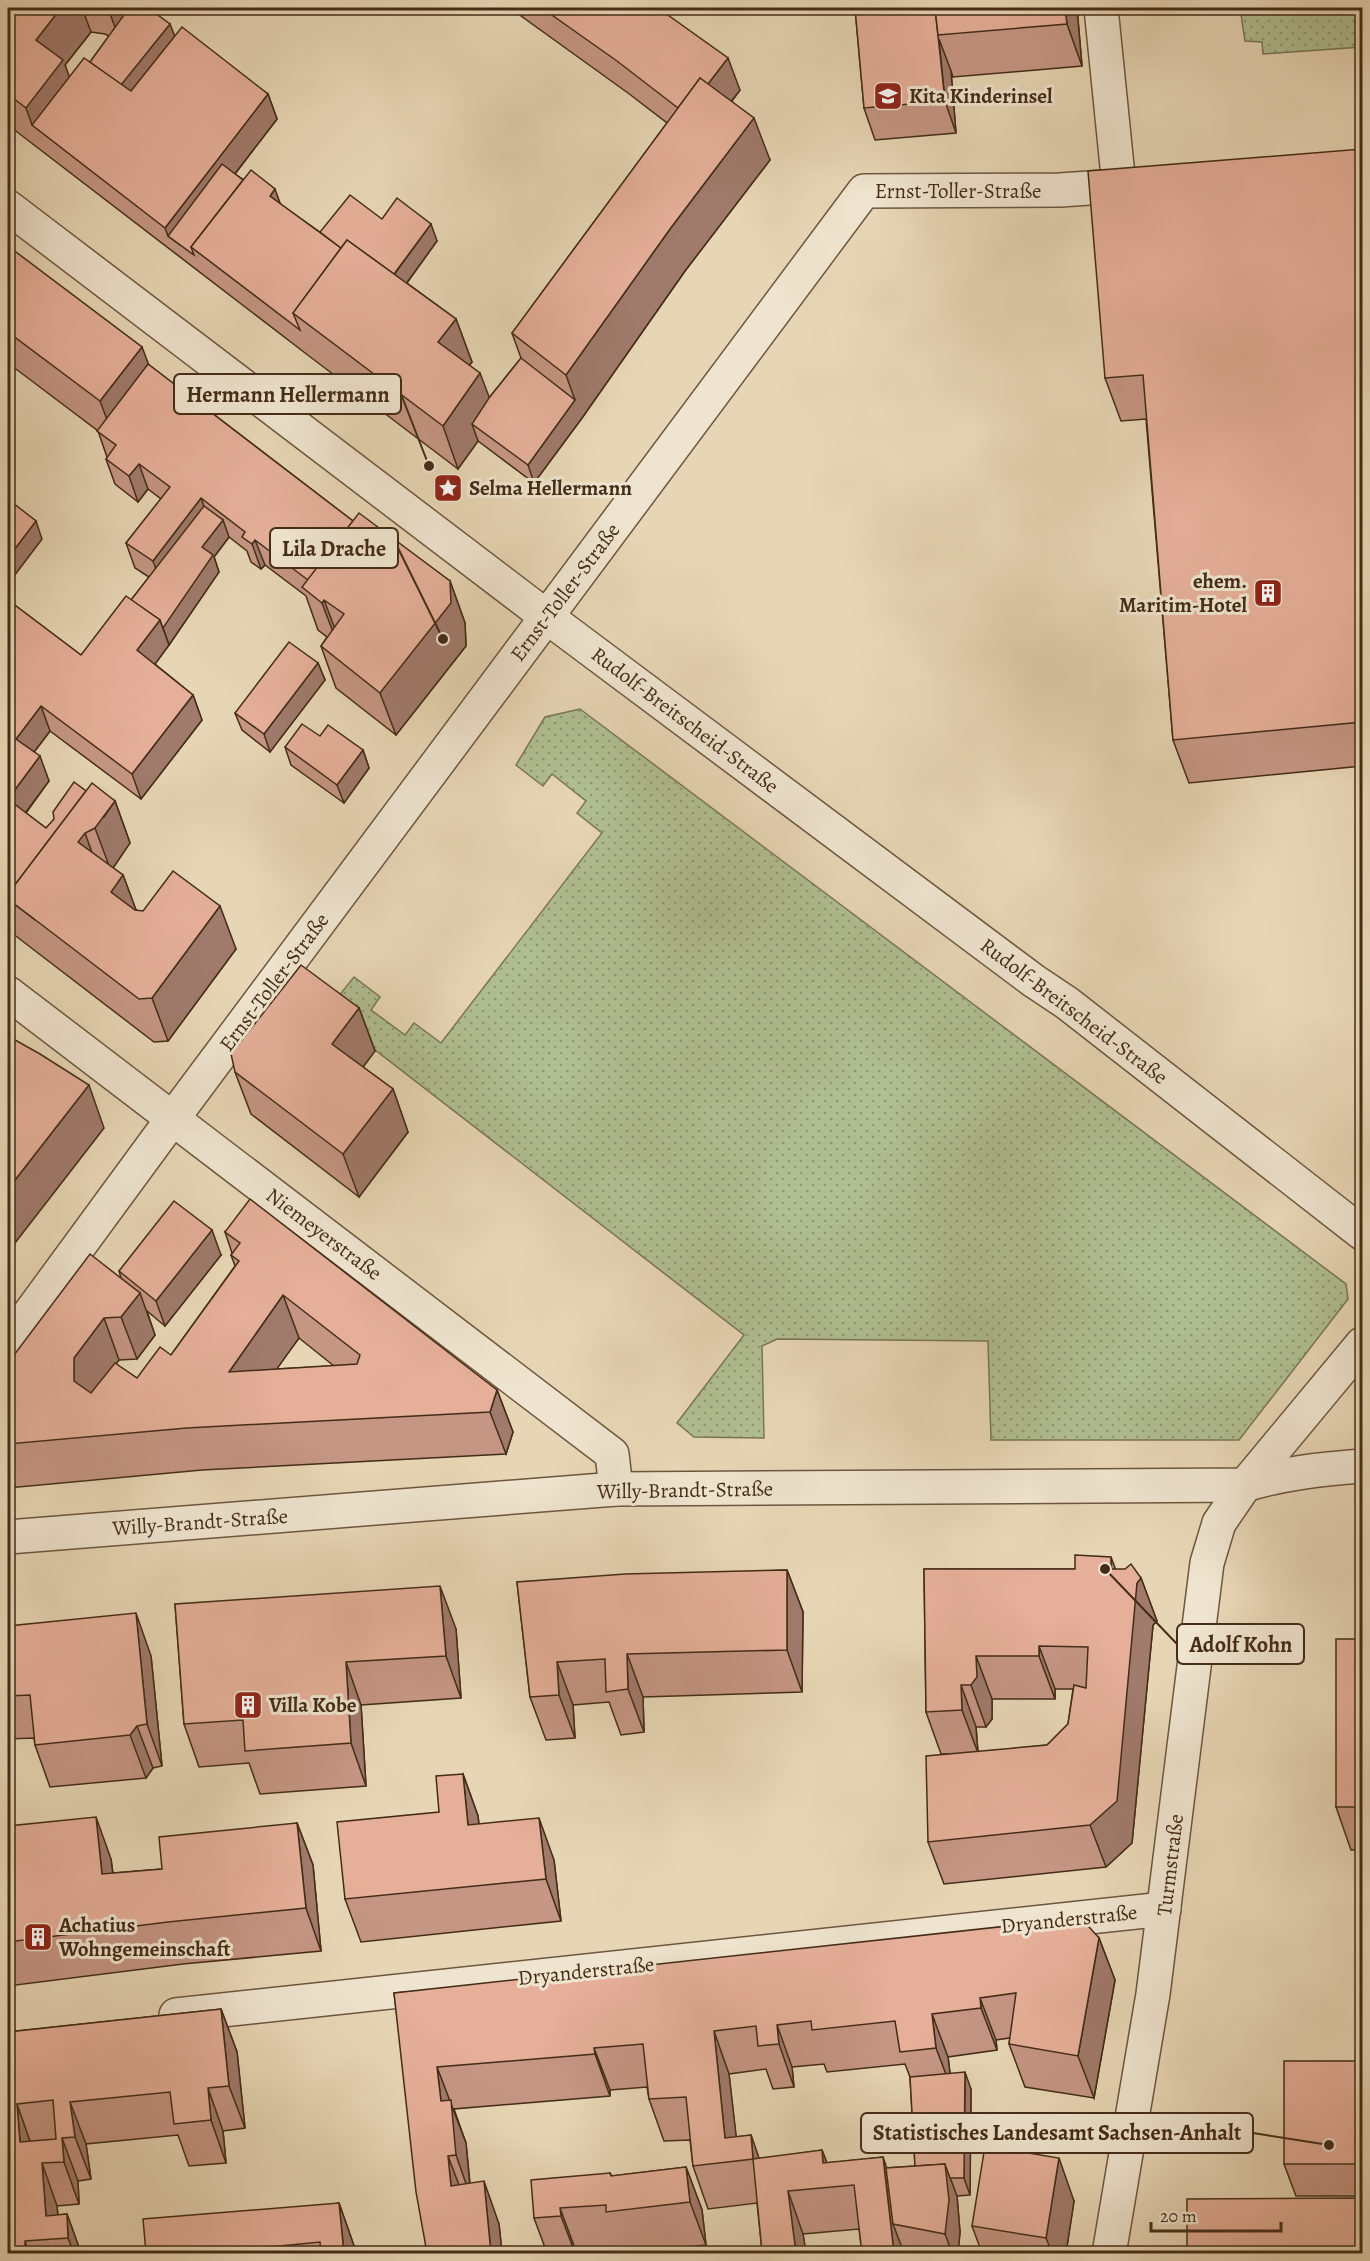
<svg xmlns="http://www.w3.org/2000/svg" width="1370" height="2261" font-family="Alegreya,serif">
<style>
.grass{fill:url(#grass-dots);stroke:#7a7654;stroke-width:1.5}
.lines{fill:none;stroke-linecap:round;stroke-linejoin:round}
.minor-casing{stroke:#6d563e;stroke-width:36}
.tertiary-casing{stroke:#6d563e;stroke-width:36}
.minor{stroke:#efe4cf;stroke-width:33}
.tertiary{stroke:#efe4cf;stroke-width:33}
.wall{fill:#c59684;stroke:#442c17;stroke-width:1.5;fill-rule:evenodd}
.shaded-wall{fill:#a07a6b;stroke:#442c17;stroke-width:1.5}
.building{fill:#e5af99;stroke:#442c17;stroke-width:1.5;fill-rule:evenodd}
.labels{text-anchor:middle;stroke-width:6;stroke-linejoin:round;paint-order:stroke}
.poi-label{font-size:21px;font-weight:bold;fill:#442c17;stroke:#efe4cf;text-anchor:start}
.street-label{font-size:21px;fill:#442c17;stroke:#efe4cf}
.leader{fill:none;stroke:#442c17;stroke-width:2}
.callout-dot{fill:#442c17;stroke:#efe4cf;stroke-width:2}
.callout{fill:#efe4cf;stroke:#442c17;stroke-width:2}
.callout-label{font-size:22px;text-anchor:middle;font-weight:bold;fill:#442c17}
</style>
<defs>
<pattern id="grass-dots" width="8" height="8" patternUnits="userSpaceOnUse" patternTransform="scale(1.5)"><rect width="8" height="8" fill="#b0bf92"/><path d="M2 2h.1M6 6h.1" fill="none" stroke="#919b76" stroke-width="1.8" stroke-linecap="round"/></pattern>
</defs>
<rect width="100%" height="100%" fill="#e7d6b5"/>
<filter id="stains"><feTurbulence type="fractalNoise" baseFrequency=".00333" numOctaves="4"/><feColorMatrix values="0 0 0 0 .2 0 0 0 0 .09 0 0 0 0 .02 0 0 0 .5 -.17"/></filter>
<radialGradient id="worn" r=".72"><stop offset=".6" stop-color="#630" stop-opacity="0"/><stop offset="1" stop-color="#630" stop-opacity=".3"/></radialGradient>
<g class="grass">
<polygon points="1240,8 1319,8 1320,12 1362,9 1362,47 1263,54 1262,42 1245,41"/>
<polygon points="580,709 1346,1284 1348,1299 1239,1440 991,1440 988,1341 777,1339 762,1346 764,1438 694,1437 677,1423 744,1335 326,1012 354,977 380,997 371,1010 405,1035 414,1023 441,1043 602,833 577,813 586,801 552,774 543,786 516,765 545,717"/>
</g>
<g class="lines">
<g class="minor-casing">
<g id="minor">
<polyline points="8,207 547,617 1034,981 1067,1003 1362,1233"/>
<polyline points="8,993 612,1454 616,1489"/>
<polyline points="8,1343 173,1118 864,191 1060,190 1119,186 1101,8"/>
<polyline points="1245,1485 1362,1344"/>
<polyline points="176,2015 1164,1909"/>
</g>
</g>
<g class="tertiary-casing">
<g id="tertiary">
<path d="M 8,1537 L 616,1489 L 1245,1485 C 1284,1473 1322,1469 1362,1466"/>
<polyline points="1109,2254 1153,1994 1207,1563 1219,1523 1245,1485"/>
</g>
</g>
<use href="#minor" class="minor"/>
<use href="#tertiary" class="tertiary"/>
</g>
<g class="wall">
<path d="M 8,8 L 148,8 L 175,36 L 268,94 L 277,119 L 235,174 L 280,204 L 320,232 L 382,219 L 437,241 L 407,283 L 456,319 L 472,362 L 469,365 L 489,398 L 521,358 L 512,333 L 667,123 L 628,93 L 510,8 L 658,8 L 740,90 L 732,101 L 770,160 L 685,271 L 582,418 L 534,483 L 478,441 L 458,469 L 309,356 L 8,125 ZM 91,32 L 105,34 L 109,36 L 90,62 L 69,77 L 65,65 Z"/>
<polygon points="855,8 1077,8 1082,66 953,77 951,71 956,133 875,140 864,108"/>
<polygon points="1362,149 1362,766 1189,783 1173,740 1146,419 1121,421 1105,378"/>
<polygon points="8,246 148,364 353,521 450,581 465,623 466,646 396,735 336,688 321,646 327,637 318,630 306,596 265,565 261,569 251,562 247,551 229,537 214,557 219,572 169,645 155,664 193,695 202,720 141,799 50,731 34,752 49,781 26,813 46,828 86,791 115,801 130,843 113,868 123,875 136,910 236,949 168,1041 154,1042 8,930 8,600 81,655 131,600 149,577 135,568 126,543 161,499 148,489 138,502 115,484 106,459 107,457 98,431 8,363"/>
<polygon points="318,663 325,680 270,752 242,730 235,713"/>
<polygon points="320,736 363,750 369,768 344,803 291,765 285,747"/>
<polygon points="359,1008 375,1051 363,1067 393,1089 408,1132 359,1197 251,1114 235,1072"/>
<path d="M 225,1232 L 497,1390 L 513,1432 L 506,1454 L 202,1470 L 8,1488 L 8,1363 L 121,1278 L 119,1271 L 221,1255 L 165,1326 L 147,1311 L 155,1335 L 137,1359 L 119,1360 L 116,1364 L 137,1378 L 171,1355 L 235,1266 L 231,1255 L 232,1253 ZM 299,1338 L 334,1366 L 276,1369 Z"/>
<path d="M 924,1569 L 1115,1569 L 1141,1578 L 1157,1621 L 1153,1625 L 1132,1843 L 1106,1867 L 944,1884 L 928,1842 L 951,1754 L 941,1754 L 926,1712 ZM 1055,1689 L 1073,1689 L 1068,1724 L 1047,1745 L 978,1752 L 976,1727 L 986,1727 L 992,1719 L 992,1699 L 1055,1699 Z"/>
<polygon points="787,1570 803,1612 802,1692 643,1697 644,1732 621,1735 609,1702 573,1705 575,1738 546,1740 530,1697 517,1582"/>
<polygon points="175,1604 456,1629 461,1698 361,1705 366,1786 260,1794 249,1763 199,1767 184,1724"/>
<polygon points="8,1626 151,1656 162,1766 153,1768 146,1778 50,1787 35,1745 34,1738 8,1739"/>
<polygon points="1362,1639 1362,1850 1351,1850 1336,1807"/>
<polygon points="463,1774 478,1816 479,1824 554,1860 561,1921 361,1942 345,1899 439,1812"/>
<polygon points="297,1823 313,1865 321,1951 183,1964 8,1986 8,1826 111,1859 113,1873 162,1869"/>
<path d="M 1099,1938 L 1115,1980 L 1094,2098 L 1025,2087 L 1009,2044 L 1010,2038 L 996,2040 L 997,2050 L 948,2057 L 950,2073 L 971,2089 L 970,2195 L 957,2196 L 960,2232 L 958,2253 L 862,2253 L 859,2229 L 803,2234 L 806,2253 L 763,2253 L 762,2251 L 757,2203 L 708,2209 L 693,2166 L 690,2140 L 664,2141 L 649,2099 L 647,2087 L 610,2090 L 610,2096 L 454,2109 L 466,2143 L 470,2183 L 499,2224 L 502,2253 L 427,2253 L 394,1993 ZM 824,2064 L 827,2072 L 905,2064 L 910,2077 L 915,2166 L 886,2168 L 883,2157 L 827,2163 L 822,2150 L 759,2159 L 751,2135 L 736,2137 L 729,2074 L 766,2069 L 773,2089 L 794,2087 L 792,2067 Z"/>
<polygon points="221,2009 237,2052 245,2128 223,2131 226,2163 189,2166 178,2135 86,2144 91,2179 78,2181 79,2204 57,2206 58,2215 67,2214 81,2253 8,2253 8,2032"/>
<polygon points="1362,2061 1362,2196 1296,2196 1284,2164"/>
<polygon points="686,2167 702,2210 706,2245 630,2253 621,2253 619,2247 576,2251 576,2253 547,2253 534,2218 610,2173 612,2176"/>
<polygon points="1074,2201 1066,2253 982,2253 972,2226"/>
<polygon points="339,2203 354,2246 355,2253 146,2253"/>
</g>
<g class="shaded-wall">
<polygon points="61,8 82,8 91,32 65,65 79,103 32,125 26,108 36,40"/>
<polygon points="108,8 139,8 121,44"/>
<polygon points="1065,8 1077,8 1082,66 1067,24"/>
<polygon points="170,24 177,42 125,106 118,88"/>
<polygon points="939,39 951,71 956,133 945,101"/>
<polygon points="728,58 740,90 697,146 685,114"/>
<polygon points="268,94 277,119 180,245 168,236 165,228"/>
<polygon points="754,118 770,160 685,271 582,418 534,483 528,465 575,400 566,375 670,229"/>
<polygon points="275,189 284,214 270,196"/>
<polygon points="431,224 437,241 392,303 386,286"/>
<polygon points="456,319 472,362 454,385 438,342"/>
<polygon points="142,347 158,389 116,444 100,401"/>
<polygon points="480,373 496,415 472,424 478,441 458,469 443,426"/>
<polygon points="139,464 148,489 138,502 129,476"/>
<polygon points="201,498 210,523 162,586 153,561"/>
<polygon points="223,520 229,537 214,557 219,572 169,645 163,628 202,547"/>
<polygon points="36,521 42,539 8,584 8,558"/>
<polygon points="255,540 265,565 261,569 252,544"/>
<polygon points="450,581 465,623 466,646 396,735 380,693"/>
<polygon points="324,600 340,642 338,645 322,603"/>
<polygon points="160,620 169,645 147,675 137,650"/>
<polygon points="318,663 325,680 270,752 264,734"/>
<polygon points="193,695 202,720 141,799 132,774"/>
<polygon points="41,706 50,731 25,764 16,739"/>
<polygon points="363,750 369,768 344,803 337,785"/>
<polygon points="40,756 49,781 17,824 8,799"/>
<polygon points="98,801 104,817 115,801 130,843 111,871 95,828 85,833 100,875 94,884 84,856 35,920 17,906"/>
<polygon points="123,875 139,918 111,892"/>
<polygon points="220,906 236,949 168,1041 152,998"/>
<polygon points="359,1008 375,1051 348,1087 332,1044"/>
<polygon points="89,1085 104,1128 8,1252 8,1189"/>
<polygon points="393,1089 408,1132 359,1197 343,1154"/>
<polygon points="212,1230 221,1255 165,1326 156,1301"/>
<polygon points="140,1293 155,1335 137,1359 121,1317"/>
<polygon points="283,1295 299,1338 244,1415 229,1372"/>
<polygon points="104,1318 119,1360 90,1400 74,1381 74,1358"/>
<polygon points="497,1390 513,1432 506,1454 490,1412"/>
<polygon points="1111,1557 1127,1600 1111,1569"/>
<polygon points="787,1570 803,1612 802,1692 787,1650"/>
<polygon points="1141,1578 1157,1621 1153,1625 1132,1843 1106,1867 1090,1825 1137,1583"/>
<polygon points="440,1586 456,1629 461,1698 446,1656"/>
<polygon points="136,1613 151,1656 162,1766 147,1724"/>
<polygon points="1039,1646 1055,1689 1055,1699 1039,1656"/>
<polygon points="627,1654 643,1697 644,1732 628,1689"/>
<polygon points="976,1656 992,1699 992,1719 986,1727 971,1685"/>
<polygon points="346,1662 361,1705 366,1786 351,1743"/>
<polygon points="557,1662 573,1705 575,1738 559,1695"/>
<polygon points="961,1685 976,1727 978,1753 962,1710"/>
<polygon points="137,1726 153,1768 146,1778 130,1735"/>
<polygon points="463,1774 478,1816 483,1867 468,1825"/>
<polygon points="96,1817 111,1859 118,1917 102,1874"/>
<polygon points="539,1818 554,1860 561,1921 546,1879"/>
<polygon points="297,1823 313,1865 321,1951 306,1908"/>
<polygon points="1099,1938 1115,1980 1094,2098 1078,2056"/>
<polygon points="980,1998 996,2040 997,2050 981,2008"/>
<polygon points="221,2009 237,2052 245,2128 229,2086"/>
<polygon points="932,2014 948,2057 952,2090 936,2048"/>
<polygon points="777,2025 792,2067 794,2087 779,2044"/>
<polygon points="714,2031 729,2074 739,2161 725,2138"/>
<polygon points="594,2048 610,2090 610,2096 595,2054"/>
<polygon points="437,2067 466,2143 471,2198 456,2155 441,2101"/>
<polygon points="965,2072 971,2089 970,2195 964,2178"/>
<polygon points="208,2088 223,2131 226,2163 211,2120"/>
<polygon points="70,2102 86,2144 91,2179 75,2137"/>
<polygon points="17,2104 32,2147 20,2142"/>
<polygon points="751,2135 766,2178 753,2159"/>
<polygon points="62,2138 78,2181 79,2204 64,2162"/>
<polygon points="822,2150 836,2187 823,2163"/>
<polygon points="448,2156 464,2198 451,2186"/>
<polygon points="883,2157 898,2200 893,2224 904,2253 894,2253"/>
<polygon points="1059,2158 1074,2201 1066,2253 1052,2253 1046,2238"/>
<polygon points="42,2163 57,2206 60,2239 46,2216"/>
<polygon points="945,2164 957,2196 960,2232 958,2253 952,2253 945,2234"/>
<polygon points="686,2167 702,2210 706,2245 690,2202"/>
<polygon points="484,2181 499,2224 502,2253 491,2253"/>
<polygon points="788,2191 803,2234 806,2253 796,2253"/>
<polygon points="339,2203 354,2246 355,2253 344,2253"/>
<polygon points="560,2208 576,2251 576,2253 575,2253 561,2216"/>
<polygon points="67,2214 81,2253 74,2253 68,2238"/>
<polygon points="25,2241 29,2253 25,2253"/>
</g>
<g class="building">
<polygon points="8,8 61,8 36,40 63,60 26,108 8,94"/>
<polygon points="129,8 148,8 170,24 121,85 90,62"/>
<polygon points="542,8 658,8 728,58 708,84 700,78 678,108 617,61"/>
<polygon points="855,8 935,8 945,101 864,108"/>
<polygon points="935,8 1065,8 1067,24 938,35"/>
<polygon points="182,27 268,94 165,228 32,125 84,58 131,91"/>
<polygon points="700,78 754,118 670,229 566,375 512,333"/>
<polygon points="1362,149 1362,722 1173,740 1143,375 1105,378 1088,171"/>
<polygon points="222,164 243,180 191,247 194,255 168,236"/>
<polygon points="251,170 275,189 270,196 341,248 293,313 300,330 191,247"/>
<polygon points="350,195 382,219 397,198 431,224 394,274 347,240 341,248 320,232"/>
<polygon points="347,240 456,319 438,342 480,373 443,426 293,313"/>
<polygon points="8,246 142,347 100,401 8,332"/>
<polygon points="521,358 575,400 528,465 472,424 489,398"/>
<polygon points="148,364 353,521 308,580 255,540 252,544 242,537 245,532 201,498 153,561 126,543 170,487 139,464 129,476 106,459 116,445 97,431"/>
<polygon points="8,499 36,521 8,558"/>
<polygon points="204,506 223,520 202,547 213,555 163,628 160,620 131,600"/>
<polygon points="359,513 450,581 451,603 380,693 321,646 344,614 324,600 322,603 302,587"/>
<polygon points="126,596 160,620 137,650 193,695 132,774 41,706 16,739 40,756 8,799 46,828 54,819 53,812 74,782 86,791 8,894 8,600 81,655"/>
<polygon points="289,642 318,663 264,734 235,713"/>
<polygon points="302,724 320,736 328,725 363,750 337,785 285,747"/>
<polygon points="92,783 115,801 95,828 85,833 78,842 123,875 111,892 135,910 143,911 173,871 220,906 152,998 139,999 8,899 8,894"/>
<polygon points="8,904 11,914 8,911"/>
<polygon points="301,965 359,1008 332,1044 393,1089 343,1154 235,1072 231,1054"/>
<polygon points="8,1036 40,1054 89,1085 8,1189"/>
<path d="M 250,1199 L 497,1390 L 490,1412 L 187,1428 L 8,1444 L 8,1363 L 90,1254 L 140,1293 L 121,1317 L 104,1318 L 74,1358 L 74,1381 L 91,1393 L 115,1363 L 137,1378 L 160,1347 L 171,1355 L 239,1261 L 231,1255 L 240,1243 L 225,1232 ZM 283,1295 L 360,1355 L 357,1364 L 229,1372 Z"/>
<polygon points="174,1201 212,1230 156,1301 119,1271"/>
<polygon points="1075,1555 1111,1557 1111,1569 1125,1569 1131,1564 1141,1578 1137,1583 1117,1801 1090,1825 928,1842 926,1756 1047,1745 1068,1724 1074,1685 1086,1688 1088,1647 1039,1646 1039,1656 976,1656 977,1677 971,1685 961,1685 962,1710 926,1712 924,1569 1075,1569"/>
<polygon points="787,1570 787,1650 627,1654 628,1689 606,1692 605,1659 557,1662 559,1695 530,1697 517,1582 625,1574"/>
<polygon points="440,1586 446,1656 346,1662 351,1743 245,1751 243,1720 184,1724 175,1604"/>
<polygon points="136,1613 147,1724 137,1726 130,1735 35,1745 30,1695 8,1696 8,1626"/>
<rect x="1336" y="1639" width="26" height="168"/>
<polygon points="463,1774 468,1825 539,1818 546,1879 345,1899 337,1822 439,1812 436,1776"/>
<polygon points="96,1817 102,1874 162,1869 159,1837 297,1823 306,1908 168,1922 8,1942 8,1826"/>
<polygon points="1081,1918 1099,1938 1078,2056 1009,2044 1016,1993 980,1998 981,2008 932,2014 936,2048 900,2052 895,2021 812,2030 811,2021 777,2025 779,2044 758,2046 756,2026 714,2031 725,2138 751,2135 753,2159 693,2166 686,2097 649,2099 643,2044 594,2048 595,2054 437,2067 441,2101 451,2100 456,2155 448,2156 451,2186 484,2181 491,2253 427,2253 416,2192 394,1993"/>
<path d="M 221,2009 L 229,2086 L 208,2088 L 211,2120 L 174,2124 L 170,2092 L 70,2102 L 75,2137 L 62,2138 L 64,2162 L 42,2163 L 46,2216 L 67,2214 L 68,2238 L 25,2241 L 25,2253 L 8,2253 L 8,2032 ZM 53,2100 L 56,2139 L 20,2142 L 17,2104 Z"/>
<rect x="1284" y="2061" width="78" height="103"/>
<polygon points="965,2072 964,2178 950,2178 945,2164 915,2166 910,2077"/>
<polygon points="985,2146 1059,2158 1046,2238 972,2226"/>
<polygon points="822,2150 823,2163 883,2157 894,2253 862,2253 854,2185 788,2191 796,2253 773,2253 773,2250 762,2251 753,2159"/>
<polygon points="945,2164 949,2200 945,2234 893,2224 886,2168"/>
<polygon points="686,2167 690,2202 606,2212 606,2205 560,2208 561,2216 534,2218 531,2180 610,2173 611,2176"/>
<polygon points="1362,2198 1362,2253 1187,2253 1187,2199"/>
<polygon points="339,2203 344,2253 321,2253 320,2242 270,2247 271,2253 208,2253 208,2252 190,2253 146,2253 143,2219"/>
</g>
<defs>
<g id="school-square" transform="scale(1.5)"><rect x="-9" y="-9" width="18" height="18" rx="4" fill="#8f2418" stroke="#efe4cf"/><path d="M0-5L7-2L0 1L-7-2ZM-4 1L0 2.5L4 1V4Q0 6-4 4Z" fill="#fff"/></g>
<g id="sight-square" transform="scale(1.5)"><rect x="-9" y="-9" width="18" height="18" rx="4" fill="#8f2418" stroke="#efe4cf"/><path d="M0-6L1.8-2.2L6-1.7L2.9 1.2L3.7 5.4L0 3.3L-3.7 5.4L-2.9 1.2L-6-1.7L-1.8-2.2Z" fill="#fff"/></g>
<g id="building-square" transform="scale(1.5)"><rect x="-9" y="-9" width="18" height="18" rx="4" fill="#8f2418" stroke="#efe4cf"/><path d="M-4-6H4V6H1V3H-1V6H-4ZM-2.5-4.3h1.7v1.8h-1.7ZM.8-4.3h1.7v1.8H.8ZM-2.5-1h1.7V.8h-1.7ZM.8-1h1.7V.8H.8Z" fill="#fff"/></g>
</defs>
<g fill-rule="evenodd">
<use href="#school-square" x="888" y="96"/>
<use href="#sight-square" x="448" y="488"/>
<use href="#building-square" x="1268" y="593"/>
<use href="#building-square" x="248" y="1705"/>
<use href="#building-square" x="38" y="1937"/>
</g>
<g class="labels">
<g class="poi-label">
<text x="909" y="103">Kita Kinderinsel</text>
<text x="469" y="495">Selma Hellermann</text>
<text x="1247" y="588" text-anchor="end">ehem.<tspan x="1247" dy="24">Maritim-Hotel</tspan></text>
<text x="269" y="1712">Villa Kobe</text>
<text x="59" y="1932">Achatius<tspan x="59" dy="24">Wohngemeinschaft</tspan></text>
</g>
<g class="street-label">
<text x="958" y="198">Ernst-Toller-Straße</text>
<text transform="translate(565 592) rotate(-53)" y="7">Ernst-Toller-Straße</text>
<text transform="translate(685 720) rotate(37)" y="7">Rudolf-Breitscheid-Straße</text>
<text transform="translate(274 982) rotate(-53)" y="7">Ernst-Toller-Straße</text>
<text transform="translate(1074 1011) rotate(37)" y="7">Rudolf-Breitscheid-Straße</text>
<text transform="translate(324 1234) rotate(37)" y="7">Niemeyerstraße</text>
<text transform="translate(685 1490) rotate(-1)" y="7">Willy-Brandt-Straße</text>
<text transform="translate(200 1522) rotate(-4)" y="7">Willy-Brandt-Straße</text>
<text transform="translate(1170 1865) rotate(-83)" y="7">Turmstraße</text>
<text transform="translate(1069 1919) rotate(-6)" y="7">Dryanderstraße</text>
<text transform="translate(586 1971) rotate(-6)" y="7">Dryanderstraße</text>
</g>
</g>
<path class="leader" d="M429 466L401 394M443 639L398 548M1105 1569L1177 1644M1329 2145L1253 2133"/>
<g class="callout-dot">
<circle cx="429" cy="466" r="6"/>
<circle cx="443" cy="639" r="6"/>
<circle cx="1105" cy="1569" r="6"/>
<circle cx="1329" cy="2145" r="6"/>
</g>
<g class="callout">
<rect x="174" y="374" width="227" height="40" rx="6"/>
<rect x="270" y="528" width="128" height="40" rx="6"/>
<rect x="1177" y="1624" width="127" height="40" rx="6"/>
<rect x="861" y="2113" width="392" height="40" rx="6"/>
</g>
<g class="callout-label">
<text x="288" y="402">Hermann Hellermann</text>
<text x="334" y="556">Lila Drache</text>
<text x="1241" y="1652">Adolf Kohn</text>
<text x="1057" y="2140">Statistisches Landesamt Sachsen-Anhalt</text>
</g>
<rect width="1370" height="2261" fill="none" stroke="#e7d6b5" stroke-width="30"/>
<rect x="9" y="9" width="1352" height="2243" fill="none" stroke="#442c17" stroke-width="3"/>
<rect x="15" y="15" width="1340" height="2231" fill="none" stroke="#442c17" stroke-width="1.5"/>
<path d="M1151 2222v9h130v-9" fill="none" stroke="#442c17" stroke-width="3"/>
<text x="1160" y="2222" font-size="18" fill="#442c17" stroke="#efe4cf" stroke-width="4.5" paint-order="stroke">20 m</text>
<rect width="100%" height="100%" filter="url(#stains)"/>
<rect width="100%" height="100%" fill="url(#worn)"/>
</svg>
